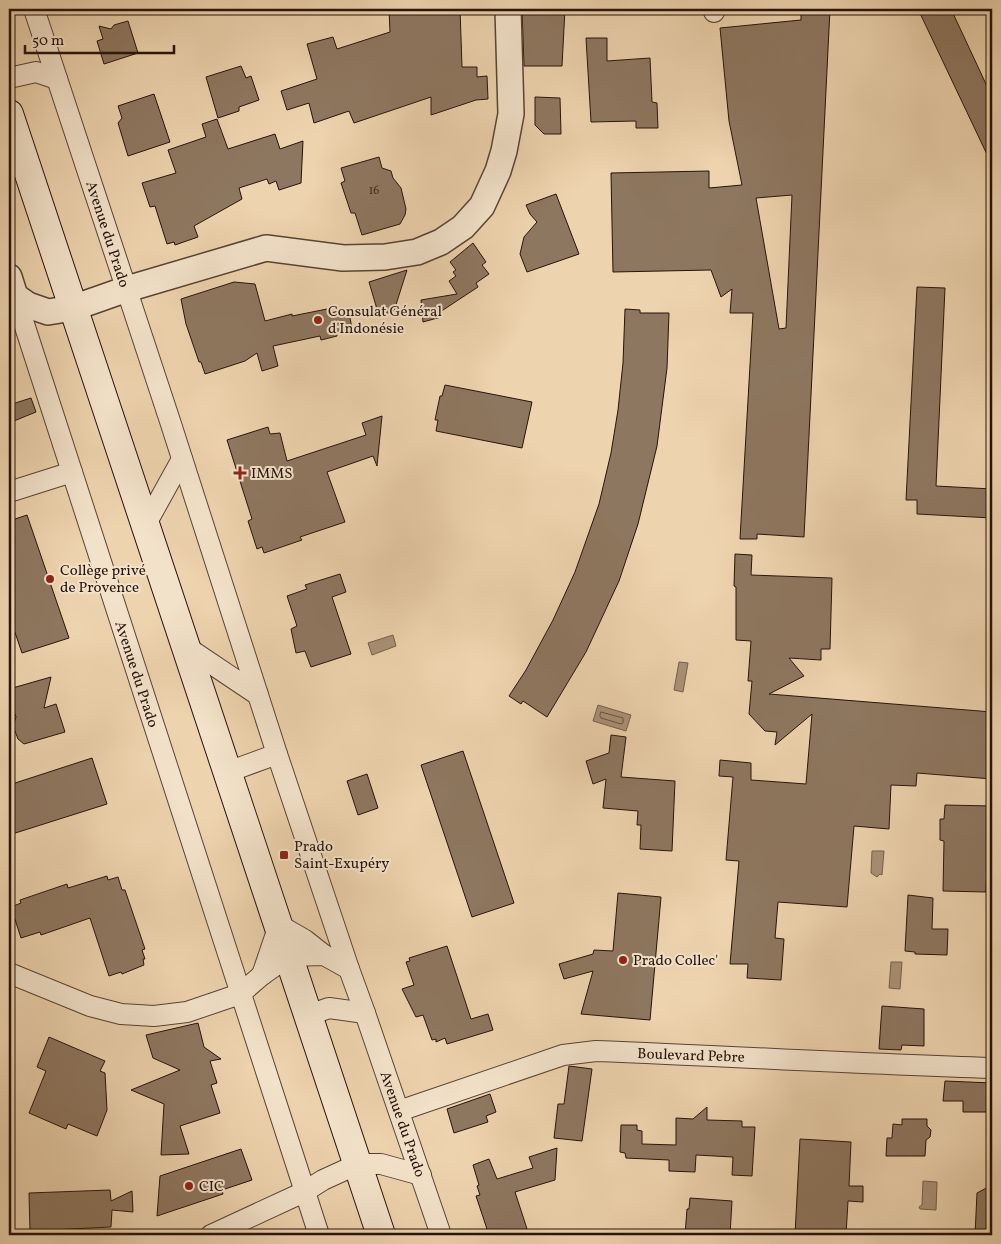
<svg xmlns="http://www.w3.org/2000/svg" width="1001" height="1244" font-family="Vollkorn,serif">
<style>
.water{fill:#aa9277;stroke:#765f4c}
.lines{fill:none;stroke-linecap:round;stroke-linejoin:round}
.shore{stroke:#685241;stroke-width:1}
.building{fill:#8e7760;stroke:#27130b;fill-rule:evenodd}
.minor-casing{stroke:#584334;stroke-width:22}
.tertiary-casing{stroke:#584334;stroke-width:28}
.secondary-casing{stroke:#27130b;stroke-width:30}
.minor{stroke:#f3e2ca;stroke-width:20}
.tertiary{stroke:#f3e2ca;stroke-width:25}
.secondary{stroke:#f3e2ca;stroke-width:28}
.poi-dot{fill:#8f2418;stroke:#f3e2ca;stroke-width:2}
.labels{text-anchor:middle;stroke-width:4;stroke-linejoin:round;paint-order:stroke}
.number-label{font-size:12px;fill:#412c20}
.street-label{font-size:15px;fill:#27130b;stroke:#f3e2ca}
.poi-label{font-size:15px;fill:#27130b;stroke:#f3e2ca;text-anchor:start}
</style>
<rect width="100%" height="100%" fill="#edd3ae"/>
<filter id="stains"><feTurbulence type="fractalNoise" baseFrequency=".004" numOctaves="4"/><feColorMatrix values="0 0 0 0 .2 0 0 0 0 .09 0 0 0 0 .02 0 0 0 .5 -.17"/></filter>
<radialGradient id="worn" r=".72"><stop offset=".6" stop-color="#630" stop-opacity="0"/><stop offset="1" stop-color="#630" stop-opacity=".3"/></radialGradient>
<g class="water">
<polygon points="393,635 396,646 372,655 368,643"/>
<polygon points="679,662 688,663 683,692 674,690"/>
<polygon points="598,705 631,715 626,731 593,721"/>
<polygon points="872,851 884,851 882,875 880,874 877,877 871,873"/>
<polygon points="891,962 902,962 900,989 889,988"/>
<polygon points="923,1181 937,1182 936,1210 920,1209 919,1207 922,1205"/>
</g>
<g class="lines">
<polygon class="shore" points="601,712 623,718 623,723 621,724 601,718 600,716"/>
</g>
<g class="building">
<polygon points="389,9 460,9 462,67 477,67 477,77 487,76 488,99 476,100 431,115 431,97 354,123 349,111 314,123 309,103 287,110 281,91 317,79 307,44 333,37 337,49 390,32"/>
<polygon points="522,9 565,9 562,66 524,66"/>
<path d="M 801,9 L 830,9 L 804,537 L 757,534 L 757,539 L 740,539 L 753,313 L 730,313 L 732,289 L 721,297 L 711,270 L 613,272 L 611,173 L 709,171 L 709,188 L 742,185 L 729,121 L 720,28 L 801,20 ZM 792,195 L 786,328 L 779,329 L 756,198 Z"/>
<polygon points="918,9 951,9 992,97 992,165"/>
<polygon points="128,21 138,53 104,64 97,41 103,39 99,26 111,29 114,25"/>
<polygon points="586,38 607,38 607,61 650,58 652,102 657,103 658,128 636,128 636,121 591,122"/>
<polygon points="241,66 246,78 251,76 259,100 239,107 239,111 218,118 206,77"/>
<polygon points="154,94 170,142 128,156 118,123 122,118 118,106"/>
<polygon points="535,97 560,98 561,134 544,134 535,125"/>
<polygon points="217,119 228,149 275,134 280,149 303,141 301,183 279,190 276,181 269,184 267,179 239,188 242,199 194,226 198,237 175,245 174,242 167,244 155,206 150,207 142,183 176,173 168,150 206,137 202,124"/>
<polygon points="379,157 382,168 391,171 393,178 401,188 406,209 405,215 400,224 362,235 355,213 351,213 341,183 345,181 341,168"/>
<polygon points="556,194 579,254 527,272 520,254 524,237 537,222 530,214 526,205"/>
<polygon points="473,243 486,262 482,265 489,274 476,283 478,287 440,312 441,317 423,322 421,300 457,294 449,281 456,276 453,272 456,270 450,262"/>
<polygon points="407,270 394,311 379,316 369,282"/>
<polygon points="234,282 255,284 265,321 292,314 292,316 327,309 328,314 348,308 352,328 336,332 337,336 321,340 320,336 273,346 278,366 262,371 257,353 245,361 205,374 201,362 199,362 186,324 181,299"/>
<polygon points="917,287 945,288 936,486 992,489 992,518 917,514 917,500 906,500"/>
<polygon points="625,309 640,310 640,313 669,313 667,368 657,446 638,524 619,581 586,652 547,717 523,701 521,704 509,696 526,670 553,620 575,572 599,504 611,453 618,410 623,363"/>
<polygon points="445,385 532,402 522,448 436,431 438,420 435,420 440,396 442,396"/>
<polygon points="31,398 36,412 9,423 9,405"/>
<polygon points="382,416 377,466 373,456 327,472 345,522 300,537 302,540 264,553 262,547 257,549 248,521 252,519 227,440 268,427 270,434 280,433 287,461 366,435 362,423"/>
<polygon points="27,515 69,638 22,653 9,615 9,521"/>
<polygon points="735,554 752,555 751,575 832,578 830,649 821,649 821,660 789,658 804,676 769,694 992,712 992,779 917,773 916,786 891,785 889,829 854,826 847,907 778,902 775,938 784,939 781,980 747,978 748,964 730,964 739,861 726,860 733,777 719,776 720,760 751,763 751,780 806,784 812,714 775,745 777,732 765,731 749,714 752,681 748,681 751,641 736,640 736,587 734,586"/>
<polygon points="340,574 346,592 332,597 351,654 311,667 305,651 296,653 291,629 297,626 287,596 307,589 305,585"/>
<polygon points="51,677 44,708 56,704 65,732 24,744 18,739 13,726 16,717 9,697 9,689"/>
<polygon points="611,735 626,737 621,777 675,781 672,851 640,849 641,825 637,825 638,811 603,808 606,779 593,784 586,761 609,753"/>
<polygon points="463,751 514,903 472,917 421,765"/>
<polygon points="92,758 107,804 9,835 9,785"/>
<polygon points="367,774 378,808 358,815 347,781"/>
<polygon points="945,805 992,806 992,837 988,837 986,892 943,891 944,841 940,840 940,819 944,819"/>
<polygon points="107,876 108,880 118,877 122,890 125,890 145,949 142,950 145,959 143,959 144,965 122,974 121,972 109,976 90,918 41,935 40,932 21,938 11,907 21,903 20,900 67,884 68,888"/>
<polygon points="618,893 661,897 650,1020 581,1014 593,971 564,979 559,964 593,954 594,950 613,951"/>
<polygon points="908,895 933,898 932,929 948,929 947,955 915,954 915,952 905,951"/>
<polygon points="447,946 471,1019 488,1014 493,1030 447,1044 445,1038 436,1042 436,1039 432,1040 423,1015 416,1017 402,989 414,985 406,962 410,961 409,958"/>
<polygon points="882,1006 924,1009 924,1046 902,1045 901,1050 879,1049"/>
<polygon points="198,1023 204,1047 221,1059 210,1061 217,1083 211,1085 220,1113 180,1126 189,1154 161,1155 164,1104 131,1090 180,1070 153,1058 146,1035"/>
<polygon points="49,1037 105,1061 100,1071 105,1073 107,1110 97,1136 68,1124 66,1129 29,1113 46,1071 37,1067"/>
<polygon points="569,1066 592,1069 582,1141 554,1138 558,1104 564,1104"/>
<polygon points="945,1081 992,1083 992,1112 963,1112 963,1101 943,1101"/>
<polygon points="490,1094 496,1112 486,1116 488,1122 454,1133 447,1109"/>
<polygon points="707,1107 707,1120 742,1121 742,1127 755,1127 752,1176 732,1175 733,1157 696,1155 695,1172 669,1171 669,1160 626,1158 625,1153 620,1152 621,1125 637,1125 637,1130 642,1131 642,1144 676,1145 676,1118 693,1119"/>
<polygon points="902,1119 927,1119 927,1126 931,1130 930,1137 926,1140 925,1156 886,1156 887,1138 892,1138 893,1124 902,1125"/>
<polygon points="800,1139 851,1142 849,1186 863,1186 863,1202 848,1201 846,1235 795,1235"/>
<polygon points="557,1148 555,1180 515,1192 529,1235 489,1235 476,1196 480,1195 477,1186 479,1185 473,1165 489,1159 497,1179 533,1168 529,1157"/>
<polygon points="241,1149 252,1180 222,1190 223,1194 157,1216 160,1176"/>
<polygon points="992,1185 992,1235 975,1235 977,1193"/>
<polygon points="110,1190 111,1201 132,1191 133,1212 112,1210 111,1227 30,1231 29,1193"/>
<polygon points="690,1198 732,1201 730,1235 685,1235 687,1209 689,1209"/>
</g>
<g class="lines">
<g class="minor-casing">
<g id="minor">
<polyline points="34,9 170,421 277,754 349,969 365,1013 441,1235"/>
<polyline points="714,9 714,12"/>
<polyline points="9,78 36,72 57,79"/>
<polyline points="15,296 319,1235"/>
<polyline points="9,492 72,472"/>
<polyline points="146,524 182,459"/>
<polyline points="185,646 258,695"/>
<polyline points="228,772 277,754"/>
<polyline points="9,973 90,1006 121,1014 154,1016 187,1012 240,994 262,975 289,956 324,955 349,969"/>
<polyline points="262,975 279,925 305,940 324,955"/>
<polyline points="309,1015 329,1008 365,1013"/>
<path d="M 399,1111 L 563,1055 L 596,1051 C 728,1056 860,1064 992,1068"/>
<polyline points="211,1235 304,1192 323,1180 358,1164 381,1164 421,1175"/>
</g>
</g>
<g class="tertiary-casing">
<polyline id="tertiary" points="9,277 15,296 28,305 48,312 73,308 127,289 266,248 343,258 385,257 417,252 441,242 463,227 482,206 498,171 504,151 511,114 508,9"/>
</g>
<g class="secondary-casing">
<polyline id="secondary" points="9,114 381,1235"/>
</g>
<use href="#minor" class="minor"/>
<use href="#tertiary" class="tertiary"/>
<use href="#secondary" class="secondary"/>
</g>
<g class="poi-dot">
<circle cx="318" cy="320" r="5"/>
<path d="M237.5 465.5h5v5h5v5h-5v5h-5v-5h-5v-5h5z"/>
<circle cx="50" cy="579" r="5"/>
<rect x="279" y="850" width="10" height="10" rx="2.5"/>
<circle cx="623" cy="960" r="5"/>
<circle cx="189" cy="1186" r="5"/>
</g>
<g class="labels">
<g class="number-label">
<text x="374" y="194">16</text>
</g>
<g class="street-label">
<text transform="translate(108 234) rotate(72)" y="5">Avenue du Prado</text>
<text transform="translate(137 674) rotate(72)" y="5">Avenue du Prado</text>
<text transform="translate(691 1055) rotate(2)" y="5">Boulevard Pebre</text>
<text transform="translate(403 1124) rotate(71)" y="5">Avenue du Prado</text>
</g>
<g class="poi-label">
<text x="328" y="316">Consulat Général<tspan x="328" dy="17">d'Indonésie</tspan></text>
<text x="251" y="478">IMMS</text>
<text x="60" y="575">Collège privé<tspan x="60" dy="17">de Provence</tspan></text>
<text x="294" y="851">Prado<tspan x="294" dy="17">Saint-Exupéry</tspan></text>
<text x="633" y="965">Prado Collec'</text>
<text x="199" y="1191">CIC</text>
</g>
</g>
<rect width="1001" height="1244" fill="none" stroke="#edd3ae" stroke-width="30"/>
<rect x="10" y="10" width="981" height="1224" fill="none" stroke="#27130b" stroke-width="2.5"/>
<rect x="15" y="15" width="971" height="1214" fill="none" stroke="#27130b"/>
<path d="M25 45v8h149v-8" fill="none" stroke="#27130b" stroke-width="2.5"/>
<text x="32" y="45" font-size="15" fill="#27130b" stroke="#f3e2ca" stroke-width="4" paint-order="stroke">50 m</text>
<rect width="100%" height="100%" filter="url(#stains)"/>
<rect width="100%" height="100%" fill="url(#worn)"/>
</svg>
